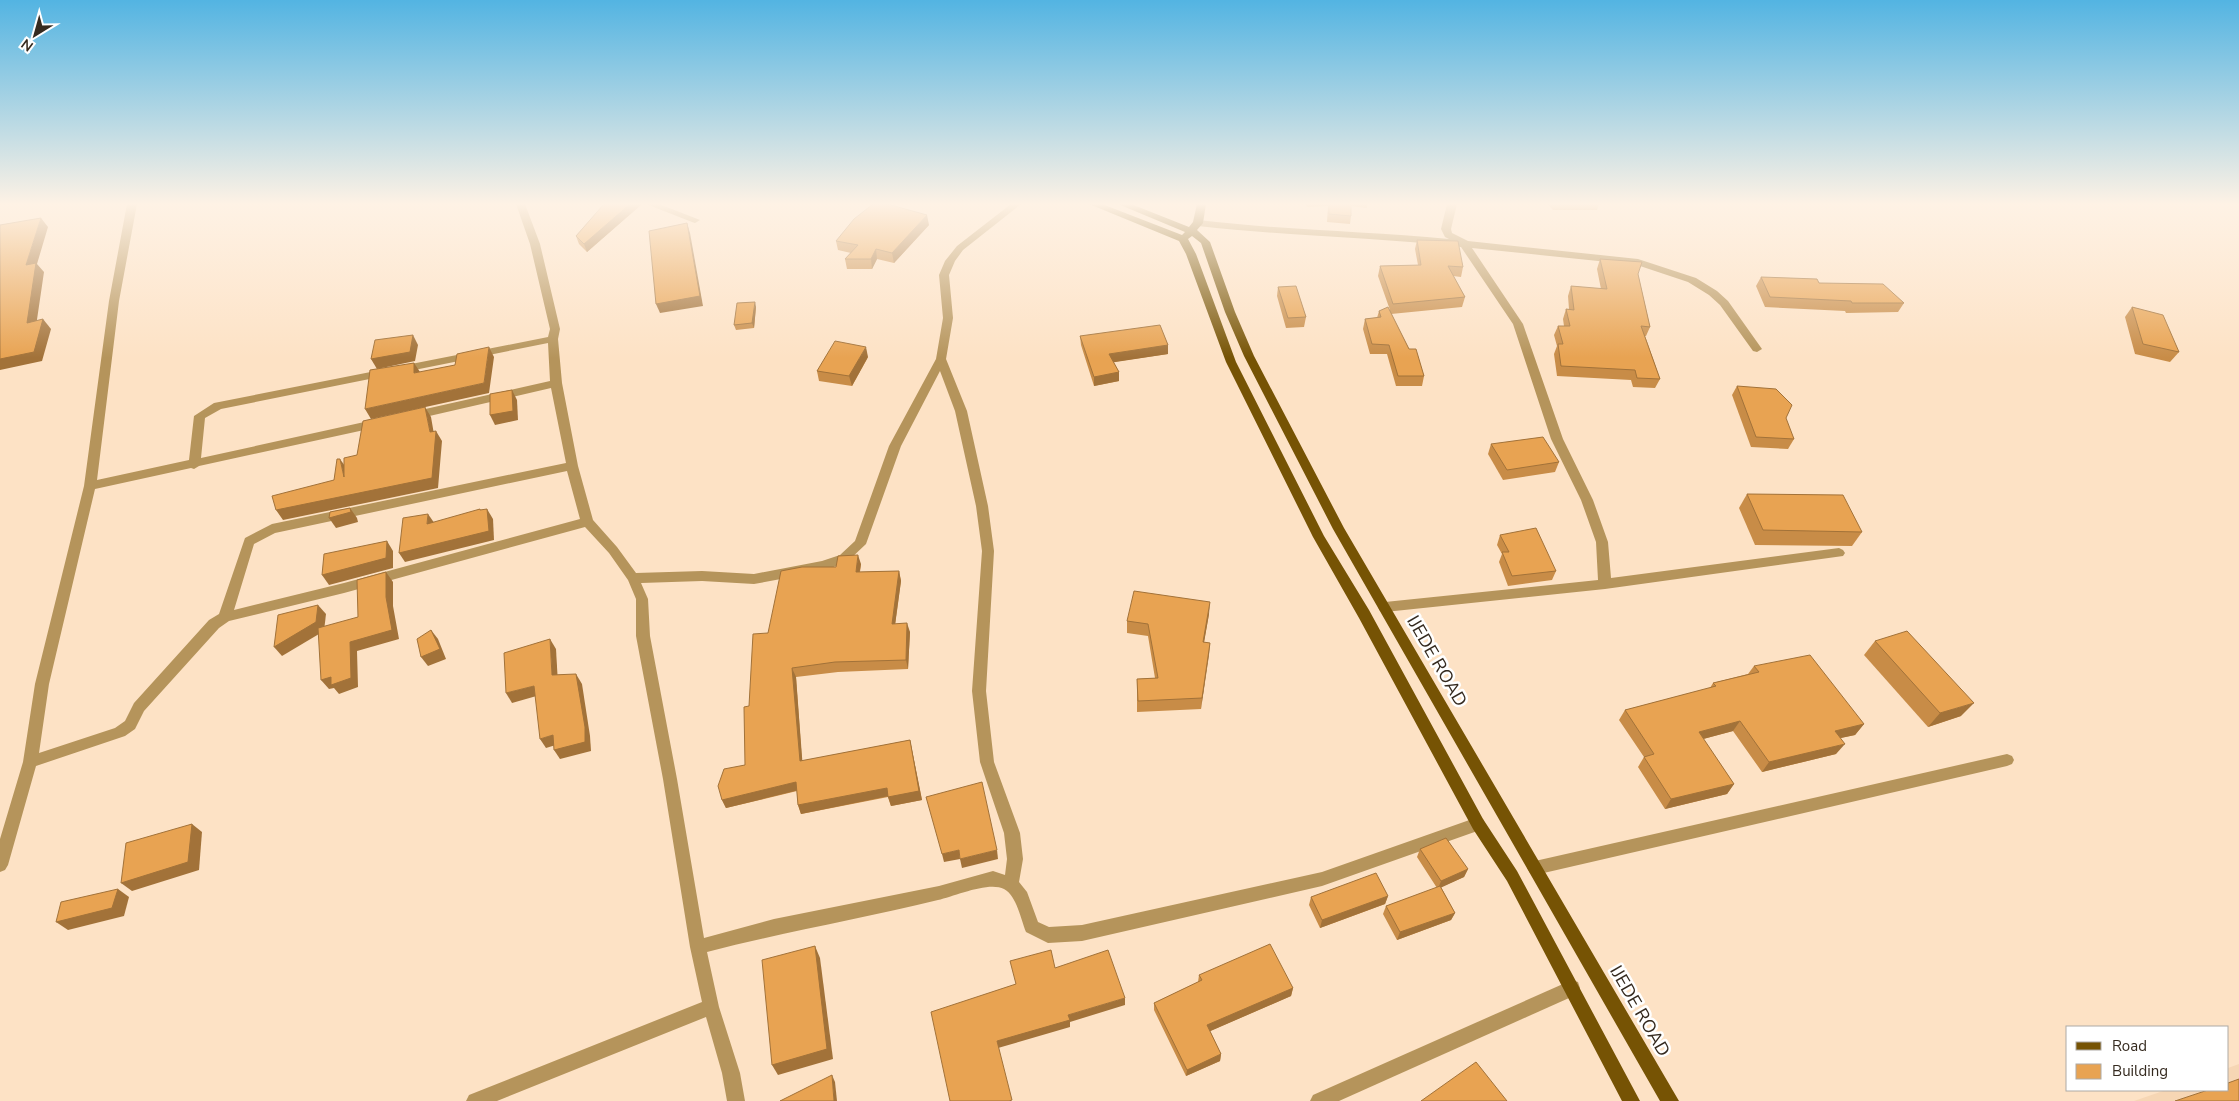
<svg xmlns="http://www.w3.org/2000/svg" width="2239" height="1101" font-family="'Nunito Sans',sans-serif">
<style>
.built{fill:#f6d6b4}
.lines{fill:none;stroke-linecap:round;stroke-linejoin:round}
.minor{fill:#b5945b;fill-rule:evenodd}
.major{fill:#765304;fill-rule:evenodd}
.wall{fill:#c88c47}
.shaded-wall{fill:#a27239}
.building{fill:#e8a352;stroke:#a27239}
.labels{text-anchor:middle;stroke-width:5;stroke-linejoin:round;paint-order:stroke}
.street-label{font-size:18px;fill:#352a1f;stroke:#fff}
</style>
<rect width="100%" height="100%" fill="#fde2c5"/>
<polygon class="built" points="2239,1064 2239,1101 2134,1101 2166,1090 2228,1090 2228,1068"/>
<g class="lines">
<g class="minor">
<path d="M 127,204 L 137,204 L 119,301 L 97,480 L 189,460 L 194,416 L 214,403 L 548,337 L 550,329 L 530,244 L 516,204 L 525,204 L 540,244 L 560,329 L 558,339 L 562,383 L 578,466 L 593,520 L 617,547 L 636,573 L 702,571 L 754,574 L 822,561 L 840,555 L 855,541 L 889,446 L 936,359 L 943,318 L 939,275 L 945,261 L 957,246 L 1011,204 L 1021,204 L 963,250 L 955,261 L 949,275 L 953,318 L 946,359 L 967,411 L 988,506 L 994,551 L 986,691 L 994,762 L 1020,833 L 1023,859 L 1019,882 L 1027,892 L 1038,922 L 1049,927 L 1082,925 L 1322,872 L 1478,817 L 1483,819 L 1485,824 L 1483,829 L 1322,886 L 1082,941 L 1048,943 L 1026,932 C 1021,920 1017,896 1004,889 C 989,881 955,896 938,900 C 861,919 784,932 707,952 L 719,1007 L 740,1073 L 745,1101 L 727,1101 L 722,1073 L 706,1017 L 497,1101 L 466,1101 L 469,1095 L 702,1002 L 690,947 L 663,779 L 636,636 L 636,599 L 628,580 L 609,553 L 585,527 L 344,593 L 229,621 L 219,628 L 144,711 L 135,729 L 125,736 L 36,766 L 8,865 L 5,870 L 0,872 L 0,839 L 23,762 L 35,684 L 84,486 L 109,301 ZM 548,343 L 550,381 L 412,412 L 406,416 L 412,420 L 551,388 L 566,463 L 272,524 L 245,538 L 219,614 L 209,620 L 134,703 L 125,721 L 115,728 L 39,753 L 49,684 L 95,489 L 191,468 L 194,469 L 199,466 L 378,427 L 384,423 L 378,419 L 201,458 L 205,418 L 221,409 ZM 940,371 L 955,411 L 976,506 L 982,551 L 972,691 L 980,762 L 1004,833 L 1007,859 L 1005,875 L 993,871 L 939,886 L 774,919 L 704,938 L 677,779 L 650,636 L 648,599 L 641,583 L 702,581 L 754,584 L 824,571 L 848,561 L 866,544 L 901,446 ZM 567,471 L 580,519 L 344,583 L 234,610 L 254,544 L 275,533 Z"/>
<polygon points="646,204 659,204 700,220 695,223 692,222"/>
<path d="M 1447,204 L 1457,204 L 1451,229 L 1452,233 L 1468,241 L 1638,259 L 1696,278 L 1717,291 L 1728,301 L 1762,349 L 1757,352 L 1753,351 L 1720,305 L 1709,295 L 1688,282 L 1637,265 L 1472,248 L 1523,324 L 1563,439 L 1593,500 L 1608,542 L 1611,578 L 1839,548 L 1843,550 L 1845,553 L 1843,556 L 1605,589 L 1385,612 L 1380,611 L 1378,607 L 1380,603 L 1385,602 L 1598,580 L 1596,542 L 1581,500 L 1551,439 L 1513,324 L 1461,247 C 1374,237 1286,236 1198,226 L 1193,223 L 1198,220 C 1282,230 1366,231 1449,239 L 1445,237 L 1441,229 Z"/>
<polygon points="2007,754 2012,756 2014,760 2012,764 2007,766 1535,875 1530,873 1527,868 1530,863 1535,861"/>
<polygon points="1572,980 1578,982 1580,988 1578,994 1339,1101 1310,1101 1313,1095"/>
</g>
<polygon class="major" points="1089,204 1102,204 1182,235 1185,232 1118,204 1131,204 1189,227 1193,222 1197,204 1206,204 1203,223 1197,230 1210,242 1235,312 1254,356 1344,528 1679,1101 1660,1101 1333,529 1244,356 1225,312 1201,243 1192,236 1188,239 1196,254 1236,362 1324,536 1369,610 1483,819 1517,871 1640,1101 1622,1101 1507,881 1473,829 1359,618 1313,537 1226,362 1186,254 1179,241"/>
</g>
<g class="wall">
<polygon points="604,204 642,204 587,252 579,244 576,236"/>
<polygon points="1306,204 1367,204 1367,208 1351,206 1351,216 1350,224 1327,222 1328,206 1307,207"/>
<polygon points="1548,204 1599,204 1597,210 1553,210"/>
<polygon points="929,225 894,263 877,259 872,269 847,269 845,259 851,253 838,250 836,241"/>
<polygon points="1417,240 1463,267 1461,277 1453,276 1465,297 1462,307 1391,314 1409,349 1424,376 1422,386 1396,386 1387,354 1370,354 1363,329 1365,319 1377,318 1379,311 1390,310 1378,276 1380,266 1418,265 1415,249"/>
<polygon points="1600,259 1638,274 1650,327 1646,336 1645,336 1660,379 1655,388 1633,387 1631,380 1557,376 1554,354 1557,346 1554,335 1558,326 1564,326 1563,319 1566,309 1569,309 1568,296 1571,286 1601,289 1597,269"/>
<polygon points="1761,277 1819,283 1904,303 1898,312 1846,313 1845,311 1765,307 1756,286"/>
<polygon points="1278,287 1306,317 1304,327 1286,328 1277,296"/>
<polygon points="756,307 754,328 736,330 734,325"/>
<polygon points="2132,307 2179,352 2170,362 2135,354 2125,317"/>
<polygon points="1080,336 1168,345 1168,354 1113,362 1119,372 1119,381 1094,386 1081,345"/>
<polygon points="868,357 852,386 819,381 817,371"/>
<polygon points="1737,386 1794,439 1788,449 1751,447 1732,395"/>
<polygon points="1491,444 1559,462 1555,472 1503,480 1488,454"/>
<polygon points="1747,494 1862,532 1852,546 1755,545 1739,508"/>
<polygon points="1500,535 1556,571 1552,580 1508,586 1499,562 1502,554 1497,545"/>
<polygon points="861,564 860,572 899,571 901,581 895,624 910,632 908,669 838,672 796,677 802,761 910,740 922,800 891,806 888,797 801,814 798,805 797,791 726,808 722,800 745,765 749,706 768,633 836,567"/>
<polygon points="1209,614 1204,642 1210,643 1201,709 1137,712 1137,679 1155,678 1148,636 1127,633 1127,621"/>
<polygon points="1875,641 1961,716 1928,727 1864,655"/>
<polygon points="1754,666 1864,724 1855,735 1840,738 1836,754 1762,772 1733,731 1703,739 1734,784 1727,794 1665,809 1638,767 1644,757 1619,720 1625,710 1710,688 1713,683 1748,674"/>
<polygon points="1420,849 1468,869 1464,877 1441,887 1455,913 1451,920 1397,940 1383,914 1386,906 1437,888 1417,857"/>
<polygon points="1388,896 1385,904 1320,928 1309,905 1311,897"/>
<polygon points="1199,975 1293,988 1291,996 1210,1031 1221,1054 1220,1061 1186,1076 1154,1010 1154,1003 1198,982"/>
</g>
<g class="shaded-wall">
<polygon points="630,204 642,204 587,252 584,244"/>
<polygon points="927,215 929,225 894,263 892,253"/>
<polygon points="41,218 48,227 37,264 44,272 35,333 27,323 26,265"/>
<polygon points="687,223 690,233 703,306 660,313 656,304"/>
<polygon points="876,249 877,259 872,269 871,259"/>
<polygon points="755,302 756,307 754,328 752,323"/>
<polygon points="43,319 51,329 42,361 0,370 0,359"/>
<polygon points="413,335 418,345 415,361 377,369 371,359"/>
<polygon points="1168,345 1168,354 1109,363 1109,354"/>
<polygon points="489,347 494,357 489,393 371,419 365,409 484,383"/>
<polygon points="866,347 868,357 852,386 849,376"/>
<polygon points="414,363 420,372 414,373"/>
<polygon points="1119,372 1119,381 1094,386 1094,377"/>
<polygon points="512,390 517,400 518,420 495,425 490,415"/>
<polygon points="425,407 431,417 435,440 436,431 442,441 438,488 283,520 276,510 430,432"/>
<polygon points="340,459 347,469 344,477"/>
<polygon points="350,508 357,518 358,522 336,528 329,518"/>
<polygon points="487,509 493,519 494,540 405,562 399,553"/>
<polygon points="428,514 435,524 427,524"/>
<polygon points="387,541 393,551 393,568 329,585 322,575"/>
<polygon points="858,555 861,564 858,581 856,572"/>
<polygon points="899,571 901,581 894,633 892,624"/>
<polygon points="386,572 393,582 393,606 399,639 357,651 358,687 339,694 334,688 329,689 321,680 350,642 386,597"/>
<polygon points="1210,602 1209,614 1202,654 1203,642"/>
<polygon points="318,605 326,614 324,631 282,656 274,647"/>
<polygon points="907,623 910,632 908,669 906,660"/>
<polygon points="431,630 438,639 446,659 428,666 421,657"/>
<polygon points="550,639 556,649 558,684 552,675"/>
<polygon points="1210,643 1209,655 1201,709 1202,698"/>
<polygon points="792,668 796,677 803,770 800,761"/>
<polygon points="576,674 582,684 590,736 591,751 560,759 554,750"/>
<polygon points="534,686 540,695 512,703 506,693"/>
<polygon points="1974,703 1961,716 1928,727 1940,713"/>
<polygon points="1740,721 1733,731 1692,742 1699,732"/>
<polygon points="1864,724 1855,735 1827,741 1835,731"/>
<polygon points="553,735 559,744 546,748 540,739"/>
<polygon points="910,740 922,800 891,806 888,797"/>
<polygon points="1845,744 1836,754 1762,772 1769,762"/>
<polygon points="796,782 799,790 726,808 722,800"/>
<polygon points="1734,784 1727,794 1665,809 1671,799"/>
<polygon points="887,788 889,796 801,814 798,805"/>
<polygon points="192,824 202,832 199,870 132,891 121,883"/>
<polygon points="959,850 960,859 944,862 942,854"/>
<polygon points="997,850 998,859 962,868 960,859"/>
<polygon points="1468,869 1464,877 1438,889 1441,881"/>
<polygon points="118,889 129,897 124,916 68,930 56,922"/>
<polygon points="1388,896 1385,904 1320,928 1322,920"/>
<polygon points="1455,913 1451,920 1397,940 1400,932"/>
<polygon points="815,946 820,958 833,1059 778,1075 772,1065"/>
<polygon points="1293,988 1291,996 1206,1033 1207,1025"/>
<polygon points="1125,998 1125,1005 1070,1022 1070,1027 998,1048 997,1041 1068,1015"/>
<polygon points="1221,1054 1220,1061 1186,1076 1187,1070"/>
<polygon points="832,1075 835,1082 837,1101 834,1101"/>
</g>
<g class="building">
<polygon points="604,204 630,204 584,244 576,236"/>
<polygon points="873,204 887,204 927,215 892,253 876,249 871,259 845,259 858,245 836,241 854,219"/>
<polygon points="1329,204 1351,204 1351,216 1329,214"/>
<polygon points="41,218 26,265 36,263 27,323 43,319 34,352 0,359 0,225"/>
<polygon points="687,223 700,296 656,304 649,231"/>
<polygon points="1417,240 1458,241 1463,267 1448,266 1465,297 1393,304 1380,266 1421,265"/>
<polygon points="1600,259 1642,262 1638,274 1650,327 1641,326 1660,379 1637,378 1635,370 1561,366 1558,344 1563,344 1558,326 1570,326 1566,309 1574,310 1571,286 1607,289"/>
<polygon points="1761,277 1817,279 1819,283 1883,284 1904,303 1852,303 1851,301 1770,297"/>
<polygon points="1296,286 1306,317 1288,318 1278,287"/>
<polygon points="755,302 752,323 734,325 737,303"/>
<polygon points="1388,307 1409,349 1416,349 1424,376 1398,376 1389,345 1372,344 1365,319 1381,317 1379,311"/>
<polygon points="2132,307 2163,315 2179,352 2143,344"/>
<polygon points="1160,325 1168,345 1109,354 1119,372 1094,377 1080,336"/>
<polygon points="413,335 410,352 371,359 375,340"/>
<polygon points="835,341 866,347 849,376 817,371"/>
<polygon points="489,347 484,383 365,409 370,370 414,363 414,373 455,365 457,354"/>
<polygon points="1737,386 1776,389 1792,405 1786,418 1794,439 1756,437"/>
<polygon points="512,390 513,411 490,415 490,394"/>
<polygon points="425,407 430,432 436,431 432,478 276,510 272,496 334,480 337,459 340,459 344,477 344,458 357,455 363,421"/>
<polygon points="1543,437 1559,462 1507,470 1491,444"/>
<polygon points="1747,494 1843,495 1862,532 1763,530"/>
<polygon points="350,508 351,512 329,518 330,512"/>
<polygon points="480,509 480,510 487,509 489,531 399,553 403,518 428,514 427,524"/>
<polygon points="1536,528 1556,571 1512,576 1502,552 1509,552 1500,535"/>
<polygon points="387,541 386,558 322,575 324,554"/>
<polygon points="858,555 856,572 899,571 892,624 907,623 906,660 835,662 792,668 800,761 910,740 919,791 888,797 887,788 798,805 796,782 722,800 718,786 724,769 745,765 744,707 749,706 753,634 768,633 781,571 802,567 836,567 838,556"/>
<polygon points="386,572 386,597 392,630 350,642 351,678 331,685 331,677 321,680 318,628 358,617 357,580"/>
<polygon points="1134,591 1210,602 1203,642 1210,643 1202,698 1138,701 1137,679 1158,678 1148,624 1127,621"/>
<polygon points="318,605 316,622 274,647 278,615"/>
<polygon points="431,630 440,649 421,657 417,639"/>
<polygon points="1907,631 1974,703 1940,713 1875,641"/>
<polygon points="550,639 552,675 576,674 585,727 585,742 554,750 553,735 540,739 534,686 506,693 504,653"/>
<polygon points="1810,655 1864,724 1835,731 1845,744 1769,762 1740,721 1699,732 1734,784 1671,799 1644,757 1654,754 1625,710 1716,686 1713,683 1759,672 1754,666"/>
<polygon points="982,782 997,850 960,859 959,850 942,854 926,797"/>
<polygon points="192,824 188,862 121,883 126,843"/>
<polygon points="1446,838 1468,869 1441,881 1420,849"/>
<polygon points="1376,873 1388,896 1322,920 1311,897"/>
<polygon points="1440,886 1455,913 1400,932 1386,906"/>
<polygon points="118,889 112,908 56,922 61,902"/>
<polygon points="1270,944 1293,988 1207,1025 1221,1054 1187,1070 1154,1003 1202,980 1199,975"/>
<polygon points="815,946 827,1049 772,1065 762,960"/>
<polygon points="1051,950 1055,968 1108,950 1125,998 1068,1015 1070,1020 997,1041 1012,1100 1009,1101 950,1101 931,1012 1016,984 1010,961"/>
<polygon points="1476,1062 1507,1101 1421,1101"/>
<polygon points="832,1075 834,1101 780,1101"/>
<polygon points="2239,1079 2239,1101 2175,1101 2208,1090 2228,1090 2228,1083"/>
</g>
<linearGradient id="sky" x2="0" y2="1"><stop stop-color="#53b4e2"/><stop offset="0.57" stop-color="#fef2e5"/><stop offset="1" stop-color="#fef2e5" stop-opacity="0"/></linearGradient>
<rect width="2239" height="358" fill="url(#sky)"/>
<g class="labels">
<g class="street-label">
<text transform="translate(1437 661) rotate(60)" y="6">IJEDE ROAD</text>
<text transform="translate(1640 1011) rotate(60)" y="6">IJEDE ROAD</text>
</g>
</g>
<rect x="2066" y="1026" width="162" height="65" fill="#ffffff" stroke="#aeaaa5"/>
<rect x="2076" y="1042" width="25" height="8" fill="#765304" stroke="#aeaaa5"/>
<text x="2112" y="1051" font-size="15" fill="#352a1f">Road</text>
<rect x="2076" y="1064" width="25" height="15" fill="#e8a352" stroke="#aeaaa5"/>
<text x="2112" y="1076" font-size="15" fill="#352a1f">Building</text>
<g transform="translate(35 35) rotate(217)" stroke="#ffffff" stroke-width="4" paint-order="stroke">
<path d="M0-4L9 19L0 12L-9 19Z" fill="#352a1f"/>
<text y="-8" font-size="14" font-weight="bold" text-anchor="middle" fill="#352a1f">N</text>
</g>
</svg>
